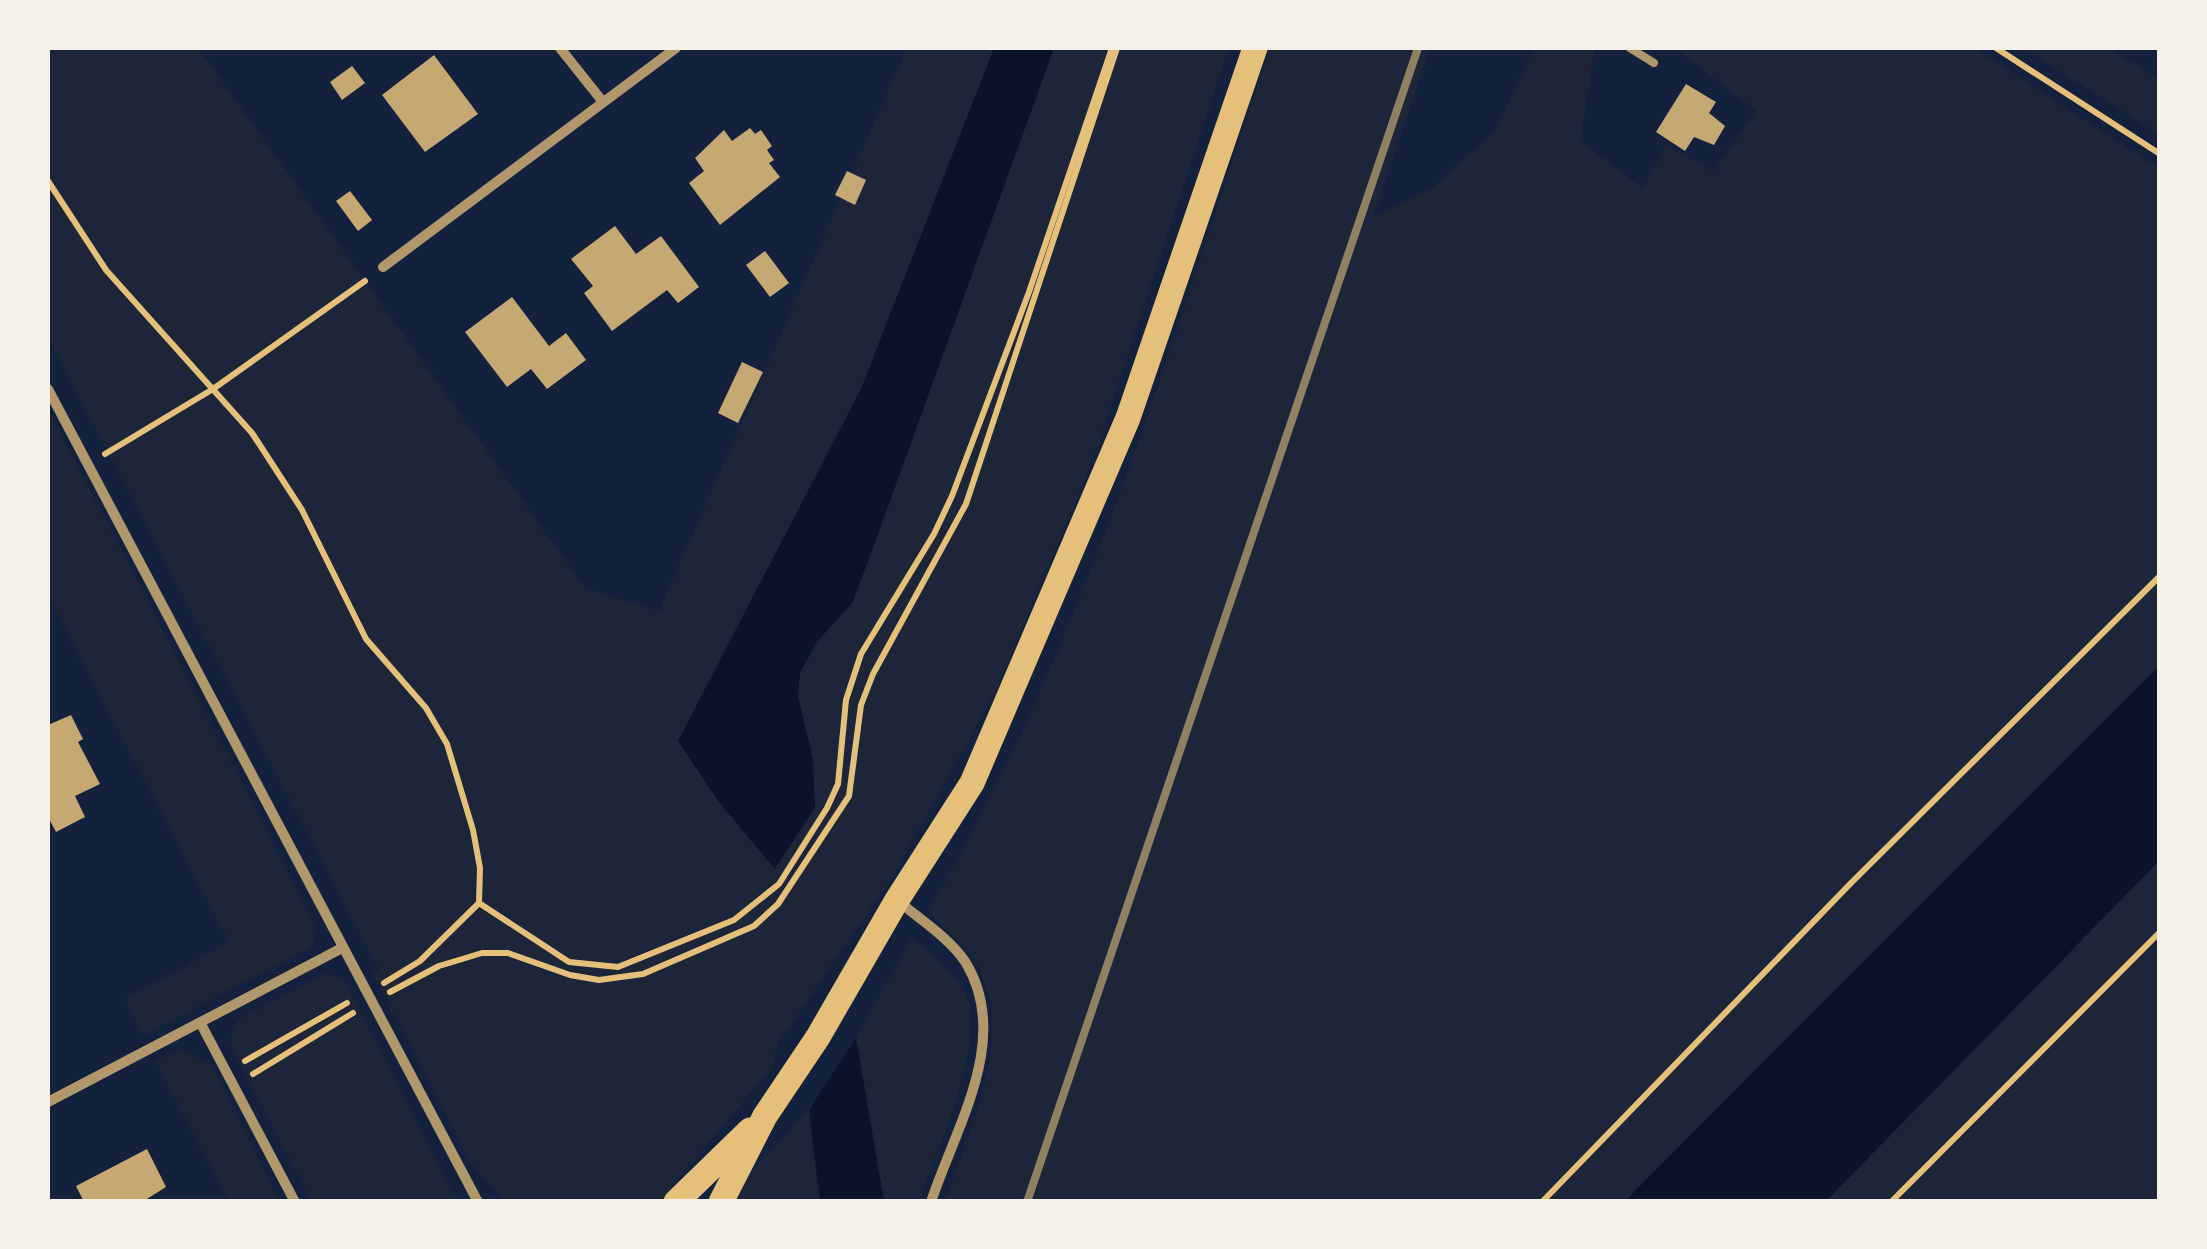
<svg xmlns="http://www.w3.org/2000/svg" width="2207" height="1249" font-family="Barlow,sans-serif">
<style>
.green{fill:#1d2539}
.water{fill:#0b132b}
.building{fill:#c6a872}
.lines{fill:none;stroke-linecap:round;stroke-linejoin:round}
.path{stroke:#e5c07b;stroke-width:6}
.service{stroke:#b1986c;stroke-width:8}
.minor{stroke:#b1986c;stroke-width:10}
.primary{stroke:#e5c07b;stroke-width:25}
.rail{stroke:#918062;stroke-width:8}
</style>
<rect width="100%" height="100%" fill="#14213d"/>
<g class="green">
<polygon points="48,48 198,48 585,588 659,611 907,48 994,48 861,389 678,741 719,802 775,869 813,760 798,696 800,672 866,567 1054,48 1229,48 1093,460 996,691 892,878 779,1042 771,1068 660,1201 506,1201 476,1172 372,973 380,972 48,338"/>
<path d="M 1270,48 L 1430,48 L 1373,217 L 1434,187 L 1495,131 L 1534,48 L 1595,48 L 1580,141 L 1643,188 L 1666,146 L 1714,171 L 1756,111 L 1675,48 L 1974,48 L 2159,168 L 2159,666 L 1625,1201 L 945,1201 C 968,1132 1019,1034 975,962 C 964,944 942,927 928,911 C 1086,643 1172,340 1270,48 Z"/>
<polygon points="2024,48 2108,48 2159,79 2159,135"/>
<polygon points="48,409 316,925 314,944 306,950 143,1036 125,999 229,942 48,596"/>
<polygon points="2159,861 2159,1201 1826,1201"/>
<path d="M 912,937 C 929,953 955,972 965,993 C 989,1041 936,1152 919,1201 L 884,1201 L 856,1038 Z"/>
<polygon points="327,973 345,982 458,1201 311,1201 231,1046 232,1029 240,1018"/>
<polygon points="180,1049 211,1064 279,1201 228,1201 155,1060"/>
<polygon points="809,1110 820,1201 722,1202"/>
</g>
<g class="water">
<polygon points="994,48 1054,48 866,567 852,603 816,643 800,672 798,696 813,760 815,807 775,869 719,802 678,741 861,389"/>
<polygon points="2159,666 2159,861 1826,1201 1625,1201"/>
<polygon points="856,1038 884,1201 820,1201 809,1110"/>
</g>
<g class="building">
<polygon points="434,55 478,114 425,152 382,95"/>
<polygon points="352,66 365,83 342,100 330,82"/>
<polygon points="1686,84 1716,102 1709,113 1725,126 1714,145 1694,137 1685,151 1656,132"/>
<polygon points="750,128 755,134 761,130 772,146 767,150 774,160 769,163 780,177 720,225 689,183 704,171 695,158 724,130 732,141"/>
<polygon points="847,171 866,180 855,205 835,195"/>
<polygon points="350,191 372,220 358,231 336,201"/>
<polygon points="615,226 636,254 661,236 699,287 678,303 667,290 612,331 584,293 593,286 571,259"/>
<polygon points="765,251 789,283 770,297 746,265"/>
<polygon points="512,297 549,346 566,333 586,360 547,389 531,369 507,387 465,332"/>
<polygon points="742,362 763,372 738,423 718,413"/>
<polygon points="71,715 83,739 78,742 100,784 75,796 85,817 56,832 48,817 48,725"/>
<polygon points="147,1149 166,1187 142,1202 84,1202 76,1186"/>
</g>
<g class="lines">
<g class="path">
<polyline points="1996,48 2160,154"/>
<polyline points="48,181 106,270 252,433 302,510 366,639 426,708 447,744 473,830 480,868 479,903"/>
<polyline points="105,454 213,389 365,281"/>
<polyline points="384,983 420,961 479,903 569,962 618,967 734,920 779,884 827,808 838,784 846,700 861,654 934,534 952,496 1029,292 1112,48"/>
<polyline points="390,992 439,966 482,953 508,953 570,975 599,980 643,974 754,926 778,904 849,796 861,705 873,674 966,504 1117,48"/>
<polyline points="245,1061 347,1003"/>
<polyline points="253,1074 353,1013"/>
<polyline points="1542,1202 1851,883 2160,576"/>
<polyline points="1891,1202 2160,932"/>
</g>
<polyline class="service" points="1630,48 1654,63"/>
<g class="minor">
<polyline points="560,48 603,102"/>
<polyline points="383,267 676,48"/>
<polyline points="48,389 478,1202"/>
<path d="M 897,900 C 918,918 951,939 966,963 C 1012,1040 955,1128 931,1202"/>
<polyline points="201,1024 295,1202"/>
<polyline points="48,1102 342,948"/>
</g>
<g class="primary">
<polyline points="676,1202 750,1130"/>
<polyline points="721,1202 765,1116 818,1037 897,900 972,783 1128,418 1255,48"/>
</g>
<polyline class="rail" points="1027,1202 1418,48"/>
</g>
<rect width="2207" height="1249" fill="none" stroke="#f6f1e7" stroke-width="100"/>
</svg>
